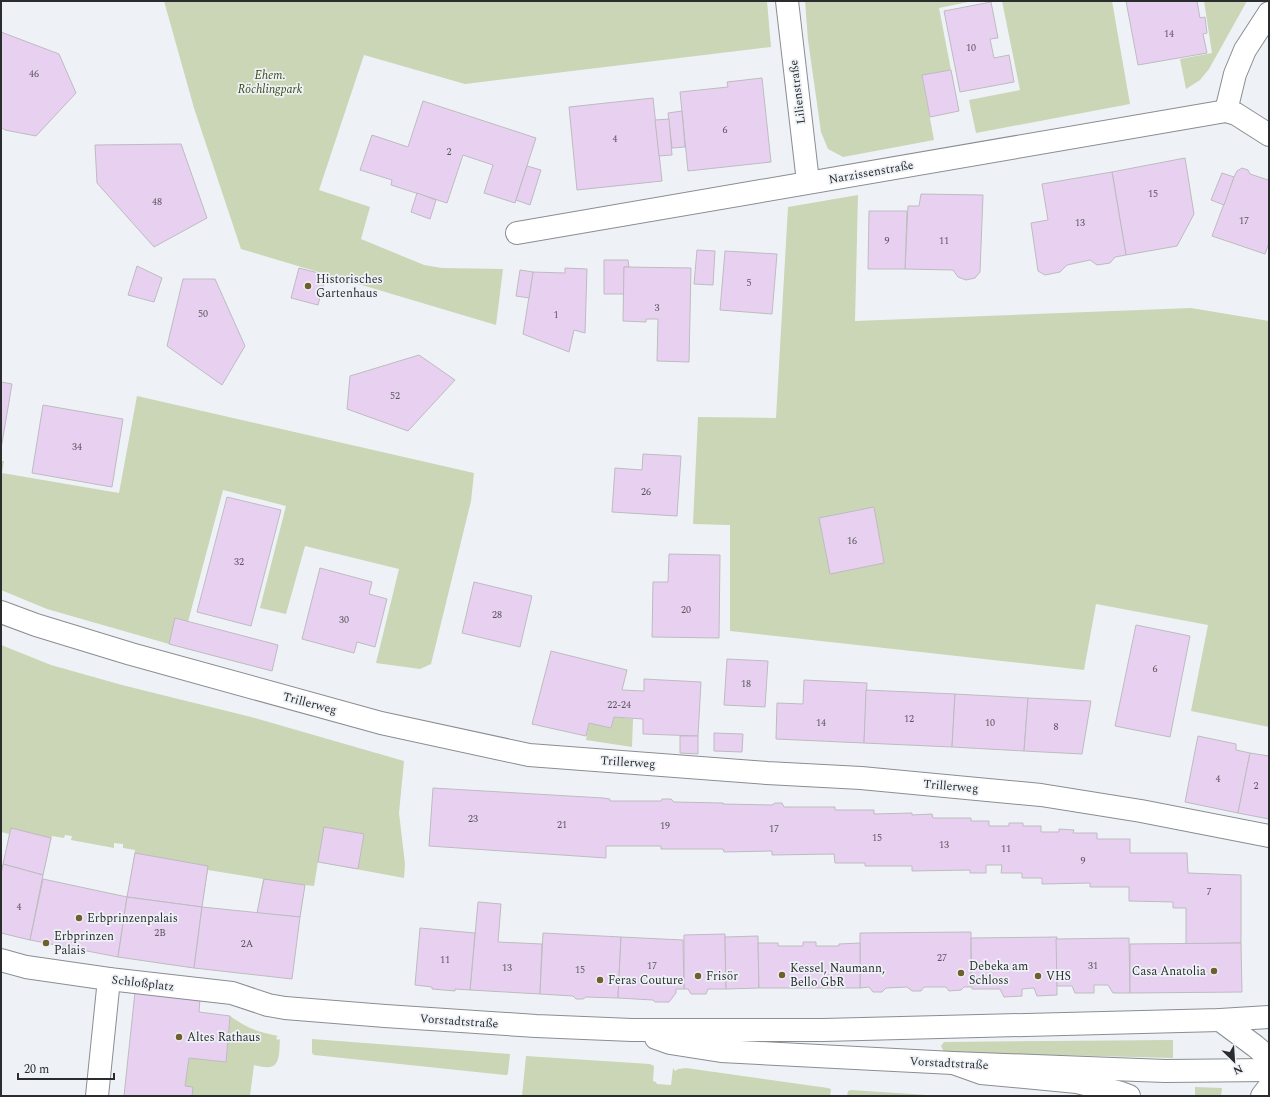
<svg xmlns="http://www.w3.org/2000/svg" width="1270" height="1097" font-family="Spectral,serif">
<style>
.green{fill:#cad6b5}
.building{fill:#e8d1f0;stroke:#bebbc0}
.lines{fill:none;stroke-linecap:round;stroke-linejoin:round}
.minor-casing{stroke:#8a8d91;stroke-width:24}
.secondary-casing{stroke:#8a8d91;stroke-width:24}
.primary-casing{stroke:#8a8d91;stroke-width:24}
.minor{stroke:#fff;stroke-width:22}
.secondary{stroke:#fff;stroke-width:22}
.primary{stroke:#fff;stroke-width:22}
.poi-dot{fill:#6e5f2c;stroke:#eef2f7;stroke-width:1.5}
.labels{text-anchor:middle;stroke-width:3.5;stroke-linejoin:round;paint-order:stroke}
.number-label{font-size:10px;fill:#5a555e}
.park-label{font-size:12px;font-style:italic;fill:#3c4b16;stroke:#eef2f7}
.street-label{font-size:12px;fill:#2a2c2d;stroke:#eef2f7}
.poi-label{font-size:12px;fill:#2a2c2d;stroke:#eef2f7;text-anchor:start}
</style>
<rect width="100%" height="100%" fill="#eef2f7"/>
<g class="green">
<polygon points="164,1 767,1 771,47 465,84 364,55 319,190 370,207 361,239 424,265 442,268 503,269 496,325 241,249 194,108"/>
<polygon points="805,1 973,1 939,8 951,70 922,76 934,140 843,157 828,149 821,132 808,40"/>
<polygon points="1002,1 1112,1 1130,104 976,133 969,100 1020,90"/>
<polygon points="1204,1 1247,1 1209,69 1200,80 1186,89 1180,59 1212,53"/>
<polygon points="858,195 855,321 1191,308 1269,321 1269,727 1191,711 1208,625 1096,604 1084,670 730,631 730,525 693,524 698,417 776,418 788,207"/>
<polygon points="137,396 474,473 471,501 431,664 420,669 376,663 399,569 305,546 286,614 260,608 286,506 223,490 188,622 278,645 272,671 169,644 47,609 1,590 1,461 4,461 2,473 119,493"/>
<polygon points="1,645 51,665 122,685 251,717 404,761 399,813 405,864 404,878 318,862 314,886 305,885 300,917 257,913 263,879 208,870 202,907 127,897 135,850 123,848 123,844 114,843 114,848 71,840 72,836 65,835 64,838 52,836 43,875 3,864 9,834 1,832"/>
<polygon points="614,717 633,719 632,747 586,740 589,723 611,728"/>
<path d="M 230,1016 C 247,1028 258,1032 278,1036 L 276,1038 L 278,1040 L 280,1039 C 279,1047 281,1066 270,1067 C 265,1068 259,1066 254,1065 L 250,1096 L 192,1096 L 185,1086 L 189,1058 L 226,1062 Z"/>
<polygon points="312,1039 510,1054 508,1073 507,1075 505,1075 314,1055 312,1053"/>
<polygon points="1173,1040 1173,1058 944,1052 941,1046 944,1042"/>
<polygon points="526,1056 650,1064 654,1066 653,1081 656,1082 657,1084 671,1085 673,1068 675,1071 678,1069 686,1068 828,1088 831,1089 830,1096 522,1096"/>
<polygon points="1195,1087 1222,1088 1221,1096 1195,1096"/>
<polygon points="851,1090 942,1096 847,1096 848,1091"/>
</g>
<g class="building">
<polygon points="1126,1 1197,1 1200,18 1205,17 1207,33 1203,34 1207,53 1138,65"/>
<polygon points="991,2 998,38 990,39 994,58 1009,55 1014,82 960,92 944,11"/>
<polygon points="1,32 59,54 76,93 36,136 5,130 1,127"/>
<polygon points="951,70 959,111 930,117 922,75"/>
<polygon points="762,78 771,162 688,171 680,92 728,87 727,82"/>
<polygon points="653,98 662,181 577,190 569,107"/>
<polygon points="423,101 536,138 515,203 484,193 493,165 463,155 447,203 391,185 392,180 360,170 372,135 408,147"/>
<polygon points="682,111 685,147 672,148 668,113"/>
<polygon points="669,119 672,155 659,156 655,120"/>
<polygon points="181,144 207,218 154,247 97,183 95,145"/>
<polygon points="1185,158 1194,214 1177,246 1126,255 1112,172"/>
<polygon points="527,166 541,170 530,205 516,200"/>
<polygon points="1242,168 1248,170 1250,174 1268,180 1269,179 1269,243 1265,254 1212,236 1234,177 1237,171"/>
<polygon points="1112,172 1126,255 1115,257 1110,263 1097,265 1090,260 1067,265 1060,272 1045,275 1038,271 1031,223 1048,220 1042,184"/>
<polygon points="1222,173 1234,177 1224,205 1211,200"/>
<polygon points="417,193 436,200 430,219 411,212"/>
<polygon points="921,194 983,195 980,272 975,278 966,280 958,277 953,270 905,269 908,206 919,206"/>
<polygon points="869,211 907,211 905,269 868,269"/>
<polygon points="697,250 715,251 713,285 694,284"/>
<polygon points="725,251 777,254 772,314 720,310"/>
<polygon points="604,260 628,260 629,267 624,267 624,294 604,294"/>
<polygon points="137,266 162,278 154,302 128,295"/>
<polygon points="624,267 691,268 689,362 657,361 658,319 646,319 646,322 623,321"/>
<polygon points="299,268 326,275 318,305 291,298"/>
<polygon points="565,268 587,269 585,333 574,330 569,352 523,334 533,272 565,273"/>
<polygon points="520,270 533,272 529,298 516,296"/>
<polygon points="183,279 215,279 245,346 222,385 167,346"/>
<polygon points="419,355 455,380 408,431 347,409 350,376"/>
<polygon points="1,382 12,384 1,449"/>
<polygon points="43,405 123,419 112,487 32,473"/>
<polygon points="643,454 681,456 677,516 612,512 615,468 642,470"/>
<polygon points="227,497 281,510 251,626 197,612"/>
<polygon points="874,507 884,563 830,574 819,518"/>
<polygon points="669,554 720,555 719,638 652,637 653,582 668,582"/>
<polygon points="320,568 372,582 369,594 387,599 375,647 357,642 354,653 302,639"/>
<polygon points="474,582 532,596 520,647 462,633"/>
<polygon points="175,618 278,645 272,671 169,644"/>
<polygon points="1136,625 1190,636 1170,737 1115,726"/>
<polygon points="551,651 627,670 622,690 644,691 644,679 701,682 698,736 643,734 643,719 614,717 611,728 589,723 586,736 532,724"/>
<polygon points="727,659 768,661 765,707 724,705"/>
<polygon points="804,680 867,683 864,743 776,739 777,703 803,704"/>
<polygon points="866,690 955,694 952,747 864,743"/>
<polygon points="955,694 1028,698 1024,751 952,747"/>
<polygon points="1028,698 1091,701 1082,754 1024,751"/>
<polygon points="714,733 743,734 742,752 714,751"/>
<polygon points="680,736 698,736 698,754 680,753"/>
<polygon points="1198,736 1236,744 1236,750 1250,753 1238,813 1185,802"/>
<polygon points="1250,753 1269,756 1269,819 1238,813"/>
<polygon points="433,788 603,798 610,799 610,801 661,801 662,799 671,799 674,802 723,803 723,804 772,805 775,803 782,803 784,807 835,807 835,810 874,810 874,814 912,813 912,815 932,814 933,818 971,818 971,821 989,821 989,826 1009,826 1009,823 1023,823 1023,826 1041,826 1041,832 1059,832 1059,829 1074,830 1073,833 1097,833 1097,839 1130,839 1130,853 1187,853 1188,873 1241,875 1241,943 1186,944 1186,908 1173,908 1173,902 1129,901 1129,887 1090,887 1090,883 1042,884 1042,878 1022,878 1022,873 1001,873 1002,865 986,865 986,873 970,873 970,870 912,871 912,866 865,866 865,863 835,863 834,854 772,855 772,851 724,852 723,849 661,849 661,846 606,846 606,858 429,846"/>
<polygon points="324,827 364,834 358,869 318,862"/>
<polygon points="11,828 51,838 43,875 3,864"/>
<polygon points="135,853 208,866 202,907 127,897"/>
<polygon points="3,864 43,875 30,940 1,933 1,874"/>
<polygon points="43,879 127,897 118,957 30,940"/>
<polygon points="264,879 305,885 300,917 257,913"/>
<polygon points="127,897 202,907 194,968 118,957"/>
<polygon points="478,902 501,904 498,942 542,944 540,994 470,990"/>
<polygon points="202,907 300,917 292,979 194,968"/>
<polygon points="420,928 475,933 470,990 455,989 455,991 432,989 432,987 415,985"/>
<polygon points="971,932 971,987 964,987 961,990 949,991 946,987 924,987 921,991 912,991 907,987 886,988 882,992 873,992 869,987 860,988 860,933"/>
<polygon points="543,933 621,937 618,998 586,997 583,999 576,999 573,996 540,994"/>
<polygon points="725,934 726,989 708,989 706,994 691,994 688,989 684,989 684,935"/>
<polygon points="758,936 759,988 726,989 725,937"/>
<polygon points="621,937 683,940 684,989 676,989 676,993 669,1002 655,1002 653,1000 618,998"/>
<polygon points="1057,937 1057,995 1037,996 1034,988 1022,989 1022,996 1004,997 1000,989 972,989 971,938"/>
<polygon points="1129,938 1130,993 1113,993 1108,985 1094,985 1094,993 1075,993 1072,986 1057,986 1056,939"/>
<polygon points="803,942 816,942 816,946 839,946 839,944 860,943 860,988 759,988 758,943 778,943 778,946 803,946"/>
<polygon points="1241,943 1242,992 1130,993 1130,944"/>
<polygon points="135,992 200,998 199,1012 230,1016 226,1062 189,1058 185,1086 193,1087 192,1096 124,1096"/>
</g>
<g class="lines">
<g class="minor-casing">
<g id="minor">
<polyline points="787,1 808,182"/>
<polyline points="1226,111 1235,74 1245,50 1269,13"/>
<polyline points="517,233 1226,111 1236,114 1269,135"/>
<polyline points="1,612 36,625 131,654 381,723 529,755 767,773 861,778 1041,795 1141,811 1269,836"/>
<polyline points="97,1096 109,979"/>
</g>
</g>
<g class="secondary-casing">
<g id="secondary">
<polyline points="1,960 26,967 109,979 232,993 268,1005 285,1008 385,1016 536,1026 632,1030 823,1030 1220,1020 1269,1017"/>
<polyline points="1220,1020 1255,1046 1269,1058"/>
<polyline points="656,1038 670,1043 721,1051 953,1063 1165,1071 1269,1070"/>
</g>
</g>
<g class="primary-casing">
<g id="primary">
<polyline points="953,1063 981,1073 1077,1082 1121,1093 1129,1096"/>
<polyline points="1262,1096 1269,1087"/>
</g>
</g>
<use href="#minor" class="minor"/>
<use href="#secondary" class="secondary"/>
<use href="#primary" class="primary"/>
</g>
<g class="poi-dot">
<circle cx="308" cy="286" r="4"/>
<circle cx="79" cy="918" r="4"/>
<circle cx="46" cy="943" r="4"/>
<circle cx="1214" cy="971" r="4"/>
<circle cx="961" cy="973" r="4"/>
<circle cx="782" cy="975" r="4"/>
<circle cx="698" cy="976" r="4"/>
<circle cx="1038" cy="976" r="4"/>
<circle cx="600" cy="980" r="4"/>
<circle cx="179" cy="1037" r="4"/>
</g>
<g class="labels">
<g class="number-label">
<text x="1169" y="37">14</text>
<text x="971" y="51">10</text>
<text x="34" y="77">46</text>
<text x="725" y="133">6</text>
<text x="615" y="142">4</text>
<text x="449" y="155">2</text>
<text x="1153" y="197">15</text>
<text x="157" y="205">48</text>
<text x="1244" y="224">17</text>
<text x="1080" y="226">13</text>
<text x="887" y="244">9</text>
<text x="944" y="244">11</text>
<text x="749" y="286">5</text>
<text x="657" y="311">3</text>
<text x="203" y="317">50</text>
<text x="556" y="318">1</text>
<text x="395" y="399">52</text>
<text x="77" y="450">34</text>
<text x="646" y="495">26</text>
<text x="852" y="544">16</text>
<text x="239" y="565">32</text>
<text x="686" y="613">20</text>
<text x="497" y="618">28</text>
<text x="344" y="623">30</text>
<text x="1155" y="672">6</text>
<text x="746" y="687">18</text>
<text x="619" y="708">22-24</text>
<text x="909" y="722">12</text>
<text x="821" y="726">14</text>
<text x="990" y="726">10</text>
<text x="1056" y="730">8</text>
<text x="1218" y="782">4</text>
<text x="1256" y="789">2</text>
<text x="473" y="822">23</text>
<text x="562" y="828">21</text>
<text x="665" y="829">19</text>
<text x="774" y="832">17</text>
<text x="877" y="841">15</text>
<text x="944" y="848">13</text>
<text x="1006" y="852">11</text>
<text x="1083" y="864">9</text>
<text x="1209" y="895">7</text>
<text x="19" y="910">4</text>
<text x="160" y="936">2B</text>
<text x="247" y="947">2A</text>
<text x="942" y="961">27</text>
<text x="445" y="963">11</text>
<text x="652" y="969">17</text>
<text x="1093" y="969">31</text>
<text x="507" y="971">13</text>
<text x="580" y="973">15</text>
</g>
<g class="park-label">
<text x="270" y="79">Ehem.<tspan x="270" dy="14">Röchlingpark</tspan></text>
</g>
<g class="street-label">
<text transform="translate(797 92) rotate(-97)" y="4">Lilienstraße</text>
<text transform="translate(871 172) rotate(-10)" y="4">Narzissenstraße</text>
<text transform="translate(310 703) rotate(15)" y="4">Trillerweg</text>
<text transform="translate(628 762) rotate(4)" y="4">Trillerweg</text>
<text transform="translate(951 786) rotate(5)" y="4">Trillerweg</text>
<text transform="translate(143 983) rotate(7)" y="4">Schloßplatz</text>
<text transform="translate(459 1021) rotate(4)" y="4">Vorstadtstraße</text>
<text transform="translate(949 1063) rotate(3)" y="4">Vorstadtstraße</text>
</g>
<g class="poi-label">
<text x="316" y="283">Historisches<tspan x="316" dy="14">Gartenhaus</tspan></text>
<text x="87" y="922">Erbprinzenpalais</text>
<text x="54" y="940">Erbprinzen<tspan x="54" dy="14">Palais</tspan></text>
<text x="969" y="970">Debeka am<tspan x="969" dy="14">Schloss</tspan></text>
<text x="790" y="972">Kessel, Naumann,<tspan x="790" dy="14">Bello GbR</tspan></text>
<text x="1206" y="975" text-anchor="end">Casa Anatolia</text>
<text x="706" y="980">Frisör</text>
<text x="1046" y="980">VHS</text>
<text x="608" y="984">Feras Couture</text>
<text x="187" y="1041">Altes Rathaus</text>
</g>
</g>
<rect width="1270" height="1097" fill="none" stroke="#2a2c2d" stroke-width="4"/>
<g transform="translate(1234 1061) rotate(155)" stroke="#eef2f7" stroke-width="3" paint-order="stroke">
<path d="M0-3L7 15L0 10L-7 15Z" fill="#2a2c2d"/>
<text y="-6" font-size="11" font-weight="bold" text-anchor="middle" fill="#2a2c2d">N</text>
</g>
<path d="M18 1073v6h96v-6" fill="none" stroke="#2a2c2d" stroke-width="2"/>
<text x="24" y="1073" font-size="12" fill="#2a2c2d" stroke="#eef2f7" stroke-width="3" paint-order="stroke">20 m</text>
</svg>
